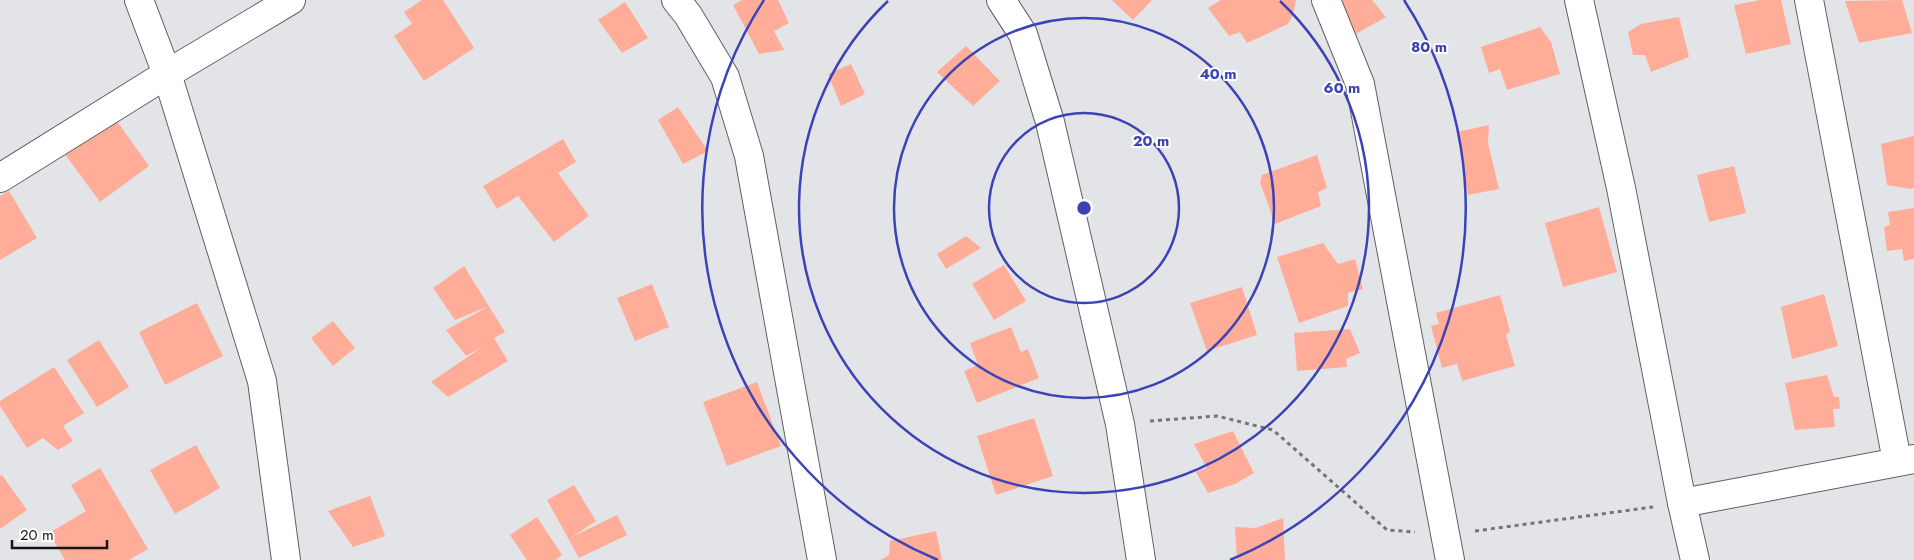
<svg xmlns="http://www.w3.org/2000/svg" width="1914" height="560" font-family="Jost,sans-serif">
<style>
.building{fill:#ffad98}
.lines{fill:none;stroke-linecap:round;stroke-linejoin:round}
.street-casing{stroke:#5f6064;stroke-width:30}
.path{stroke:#747577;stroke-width:3;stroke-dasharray:4 4;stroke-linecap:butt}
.street{stroke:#fff;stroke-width:28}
.ring{fill:none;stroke:#3b43b7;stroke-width:2.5}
.centre{fill:#3b43b7;stroke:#fff;stroke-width:2.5}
.ring-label{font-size:15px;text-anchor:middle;font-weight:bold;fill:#3b43b7;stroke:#fff;stroke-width:4;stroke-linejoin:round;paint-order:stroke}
</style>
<rect width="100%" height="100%" fill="#e3e4e8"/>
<g class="building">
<polygon points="422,0 443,0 474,48 424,81 394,36 412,24 404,12"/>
<polygon points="742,0 778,0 789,23 774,31 784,50 759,54 733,5"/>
<polygon points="1112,0 1152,0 1133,20"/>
<polygon points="1221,0 1296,0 1293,15 1288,24 1247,43 1240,32 1229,36 1208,8"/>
<polygon points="1337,0 1372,0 1386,17 1356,34 1331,4"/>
<polygon points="1760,0 1781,0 1791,44 1746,54 1734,5"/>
<polygon points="1902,0 1912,33 1859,43 1845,1"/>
<polygon points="625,2 648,38 622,53 598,20"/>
<polygon points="1679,17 1689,57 1651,72 1645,55 1633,55 1628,32 1641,24"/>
<polygon points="1540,27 1551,42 1560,74 1507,90 1500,69 1489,73 1481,47"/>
<polygon points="966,46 1000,81 973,106 937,72"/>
<polygon points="851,64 865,94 841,106 828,74"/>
<polygon points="678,107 708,151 683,164 658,120"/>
<polygon points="114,117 149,166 100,202 64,153"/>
<polygon points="1489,125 1488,143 1499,189 1468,195 1457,132"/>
<polygon points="1914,136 1914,188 1911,189 1887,185 1881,144"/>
<polygon points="563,139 576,162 558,173 589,216 554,242 518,196 497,209 483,186"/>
<polygon points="1317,155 1327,188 1318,192 1321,206 1275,224 1260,182 1262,175"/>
<polygon points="1734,166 1746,213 1709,222 1697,175"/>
<polygon points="9,191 37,238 0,260 0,196"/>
<polygon points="1599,207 1617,272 1563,287 1545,223"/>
<polygon points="1914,208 1914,259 1904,261 1902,249 1887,251 1884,227 1890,225 1888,212"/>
<polygon points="966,236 981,248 946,269 937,254"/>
<polygon points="1323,243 1338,264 1355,259 1363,289 1348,293 1348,306 1299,323 1277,257"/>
<polygon points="1004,265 1026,301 994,320 972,284"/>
<polygon points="464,266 505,332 494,338 508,361 448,397 431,382 485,345 466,356 446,330 489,306 455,320 433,288"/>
<polygon points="652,284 669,327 635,341 617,298"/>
<polygon points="1242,287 1257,335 1207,351 1190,303"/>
<polygon points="1824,294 1838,346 1792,359 1781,307"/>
<polygon points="1500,295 1510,331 1506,335 1515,366 1462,381 1457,364 1442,368 1431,326 1439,324 1436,313"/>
<polygon points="197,303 223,356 165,385 139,332"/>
<polygon points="333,321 355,348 333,366 311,338"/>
<polygon points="1011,327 1021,352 1028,349 1039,378 977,403 964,371 978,365 970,343"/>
<polygon points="1350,329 1360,353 1346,359 1347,367 1297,371 1294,333"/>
<polygon points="99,340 129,387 97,407 67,360"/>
<polygon points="54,367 84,413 63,426 73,441 58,450 43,438 27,448 0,406 0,401"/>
<polygon points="1827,375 1834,397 1839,397 1840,409 1833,409 1835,427 1795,430 1785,383"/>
<polygon points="757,382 781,446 727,466 703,402"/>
<polygon points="1034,418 1053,476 996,495 977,436"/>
<polygon points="1233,431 1254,473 1235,484 1208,493 1196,472 1207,468 1194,444"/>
<polygon points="196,445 220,488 175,514 150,470"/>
<polygon points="100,468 148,549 129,560 65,560 49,533 86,511 71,485"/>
<polygon points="2,475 27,510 0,529 0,476"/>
<polygon points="574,485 596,521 572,537 617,515 627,535 579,558 547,500"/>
<polygon points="370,496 385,536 353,547 328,511"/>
<polygon points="537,517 562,555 555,560 527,560 510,535"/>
<polygon points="1283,518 1285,560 1237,560 1235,527 1256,528"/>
<polygon points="936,531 942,560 881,560 889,555 890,541"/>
</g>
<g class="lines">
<g class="street-casing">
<g id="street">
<polyline points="139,0 167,74 262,381 286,560"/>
<polyline points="676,0 688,15 725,77 749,156 822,560"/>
<polyline points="1001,0 1023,34 1050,122 1120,424 1141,560"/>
<polyline points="1326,0 1360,84 1450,560"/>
<polyline points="1579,0 1621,188 1682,503 1695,560"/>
<polyline points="1809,0 1897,461"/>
<polyline points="0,178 167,74 291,0"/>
<polyline points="1682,503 1914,459"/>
</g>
</g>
<g class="path">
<polyline points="1150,421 1217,416 1273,430 1387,530 1415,532"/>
<polyline points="1475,531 1653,507"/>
</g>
<use href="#street" class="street"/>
</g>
<g class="ring">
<circle cx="1084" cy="208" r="95"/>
<circle cx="1084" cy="208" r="190"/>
<path d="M1280 1A285 285 0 1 1 888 1"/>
<path d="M938 560A381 381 0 0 1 764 0M1404 0A381 381 0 0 1 1230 560"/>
</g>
<circle cx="1084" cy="208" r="8" class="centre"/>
<g class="ring-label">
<text x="1429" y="52">80 m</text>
<text x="1218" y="79">40 m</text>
<text x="1342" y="93">60 m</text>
<text x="1151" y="146">20 m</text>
</g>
<path d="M12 540v8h95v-8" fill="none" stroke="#131415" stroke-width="2.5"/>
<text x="20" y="540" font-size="15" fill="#131415" stroke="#ffffff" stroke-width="4" paint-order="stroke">20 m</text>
</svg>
